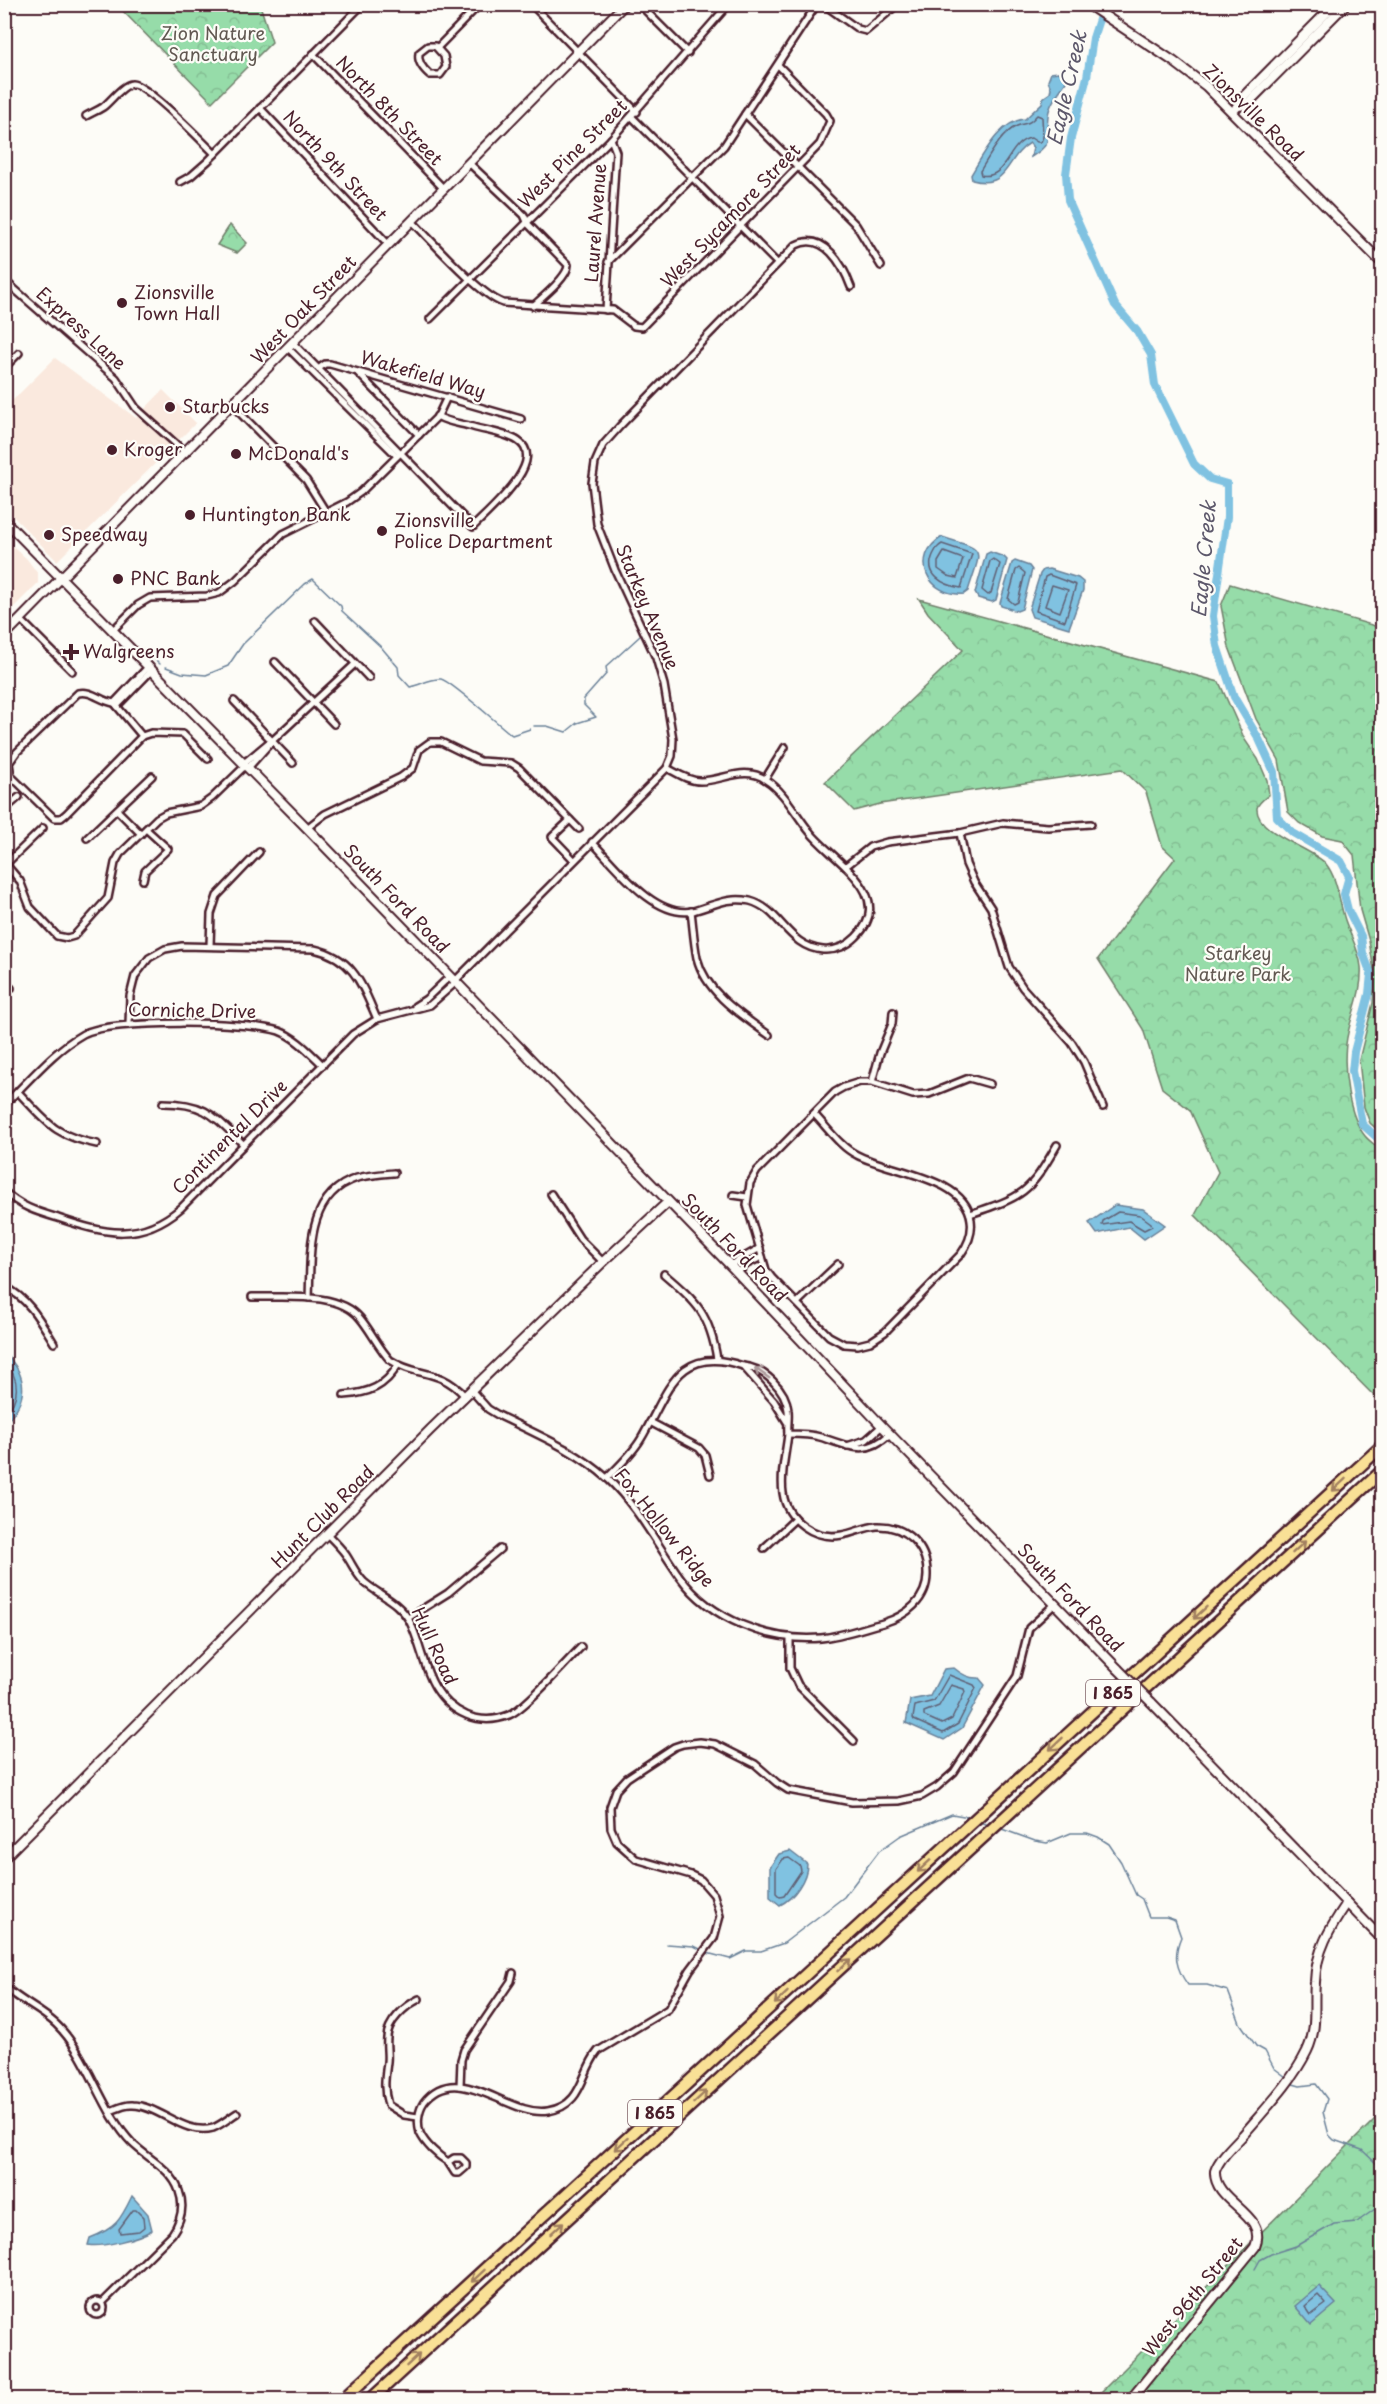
<svg xmlns="http://www.w3.org/2000/svg" width="1387" height="2404" font-family="'Playpen Sans',sans-serif">
<style>
.built{fill:#fae9de}
.park{fill:url(#park-crowns);stroke:#707e6a;stroke-width:1.5}
.water{fill:#80c2e1;stroke:#6a8198;stroke-width:1.5}
.lines{fill:none;stroke-linecap:round;stroke-linejoin:round}
.shore{stroke:#606074;stroke-width:1.5}
.stream{stroke:#6a8198;stroke-width:1.5}
.river{stroke:#80c2e1;stroke-width:8}
.street-casing{stroke:#4a1f2b;stroke-width:10}
.secondary-casing{stroke:#4a1f2b;stroke-width:12}
.highway-casing{stroke:#4a1f2b;stroke-width:15}
.street{stroke:#fdfcf7;stroke-width:5}
.secondary{stroke:#fdfcf7;stroke-width:8}
.highway{stroke:#f9e096;stroke-width:10}
.secondary-bridge-casing{stroke:#4a1f2b;stroke-width:12;stroke-linecap:butt}
.secondary-bridge{stroke:#fdfcf7;stroke-width:8}
.oneway{stroke:#ac999b}
.oneway2{stroke:#a28060}
.poi-dot{fill:#4a1f2b;stroke:#fdfcf7;stroke-width:2}
.labels{text-anchor:middle;stroke-width:4.5;stroke-linejoin:round;paint-order:stroke}
.shield{fill:#fdfcf7;stroke:#806168;stroke-width:1.5}
.shield-label{font-size:16px;font-weight:bold;fill:#4a1f2b}
.park-label{font-size:18px;fill:#615851;stroke:#fdfcf7}
.street-label{font-size:18px;fill:#4a1f2b;stroke:#fdfcf7}
.poi-label{font-size:18px;fill:#4a1f2b;stroke:#fdfcf7;text-anchor:start}
.water-label{font-size:20px;font-style:italic;fill:#5d586b;stroke:#fdfcf7}
</style>
<defs>
<pattern id="park-crowns" width="20" height="18" patternUnits="userSpaceOnUse" patternTransform="scale(1.5)"><rect width="20" height="18" fill="#96dca9"/><path d="M2 6a3 3 0 1 1 6 0M12 15a3 3 0 1 1 6 0" fill="none" stroke="#83bc92"/></pattern>
</defs>
<rect width="100%" height="100%" fill="#fdfcf7"/>
<filter id="ink" filterUnits="userSpaceOnUse"><feTurbulence type="fractalNoise" baseFrequency=".0167" numOctaves="2"/><feDisplacementMap in="SourceGraphic" scale="12" xChannelSelector="R" yChannelSelector="G"/><feConvolveMatrix kernelMatrix="1 2 1 2 8 2 1 2 1" color-interpolation-filters="sRGB"/></filter>
<g filter="url(#ink)">
<g class="built">
<polygon points="55,358 136,418 163,390 196,423 57,561 5,508 5,408"/>
<polygon points="4,538 27,559 38,574 38,583 10,611 5,605"/>
</g>
<g class="park">
<polygon points="117,5 260,5 272,42 212,102"/>
<polygon points="230,225 247,243 237,253 217,245"/>
<polygon points="1230,584 1382,628 1382,1134 1370,1123 1364,1107 1359,1060 1373,1003 1375,976 1369,941 1360,910 1354,855 1342,840 1322,836 1299,823 1288,812 1279,760 1256,719 1229,647 1221,606"/>
<path d="M 919,599 L 1219,682 L 1245,740 L 1258,759 L 1267,780 L 1269,795 C 1265,798 1258,803 1257,808 C 1255,833 1314,849 1326,864 C 1338,879 1339,902 1345,920 C 1350,935 1360,952 1361,967 C 1363,994 1349,1018 1346,1044 C 1343,1070 1348,1115 1365,1136 C 1370,1142 1377,1146 1382,1151 L 1382,1404 L 1195,1215 L 1218,1172 L 1190,1110 L 1162,1088 L 1143,1029 L 1098,959 L 1175,858 L 1162,846 L 1146,792 L 1122,769 L 880,804 L 854,811 L 825,782 L 963,650 L 928,613 Z"/>
<polygon points="1382,2112 1382,2399 1093,2400"/>
</g>
<g class="water">
<path d="M 1058,72 L 1065,76 L 1066,82 C 1059,92 1049,104 1048,116 C 1045,139 1055,142 1031,157 L 1033,148 L 1030,143 C 1005,157 1010,190 972,180 L 971,175 C 983,155 999,121 1025,119 L 1042,103 L 1043,98 L 1050,93 L 1051,88 L 1048,81 L 1051,73 Z"/>
<path d="M 942,537 C 987,551 982,547 968,591 L 964,594 C 928,597 909,557 942,537 Z"/>
<polygon points="990,552 1004,557 1007,560 996,600 992,602 978,598 975,593 986,554"/>
<polygon points="1015,561 1029,566 1032,570 1022,609 1017,611 1001,606 1000,603 1012,563"/>
<polygon points="1049,569 1078,578 1083,582 1083,590 1069,628 1032,617 1029,609 1040,574 1043,570"/>
<polygon points="1115,1205 1143,1209 1165,1225 1144,1239 1129,1227 1097,1234 1089,1223"/>
<path d="M 5,1354 C 29,1376 28,1401 5,1423 Z"/>
<path d="M 954,1668 C 961,1674 969,1679 979,1678 L 985,1685 L 962,1728 L 944,1740 L 906,1723 L 910,1700 L 930,1696 L 944,1669 Z"/>
<path d="M 790,1851 L 807,1864 C 807,1879 794,1898 780,1905 L 770,1897 L 770,1867 L 779,1854 Z"/>
<path d="M 132,2196 L 148,2214 L 152,2230 C 139,2238 102,2248 88,2245 L 90,2238 C 116,2228 120,2221 132,2196 Z"/>
<polygon points="1319,2286 1336,2304 1311,2325 1295,2306"/>
</g>
<g class="lines">
<g class="shore">
<path d="M 1037,115 L 1042,117 L 1043,137 L 1041,142 L 1037,142 L 1031,138 C 1008,141 1007,181 981,175 L 980,171 C 989,157 1001,133 1017,126 C 1029,121 1026,127 1037,115 Z"/>
<path d="M 942,544 L 972,554 L 961,588 C 943,585 924,575 933,555 C 936,549 937,547 942,544 Z"/>
<polygon points="944,552 963,559 957,578 948,576 938,569 938,562"/>
<polygon points="993,559 1000,564 991,593 988,595 982,590 990,561"/>
<polygon points="1019,568 1025,573 1018,602 1014,604 1008,599 1016,570"/>
<polygon points="1049,575 1076,585 1065,621 1036,611 1045,577"/>
<polygon points="1052,585 1068,590 1060,612 1045,606"/>
<polygon points="1118,1212 1140,1215 1151,1223 1152,1226 1144,1230 1129,1221 1102,1225 1103,1221"/>
<path d="M 4,1362 C 21,1378 20,1400 4,1415"/>
<polygon points="949,1675 974,1685 976,1688 958,1724 943,1733 914,1720 913,1718 915,1706 934,1701"/>
<polygon points="951,1685 964,1689 965,1692 952,1719 942,1724 924,1716 924,1712 939,1706"/>
<polygon points="789,1858 800,1866 801,1871 784,1896 780,1897 776,1893 776,1869 783,1859"/>
<polygon points="133,2210 136,2210 143,2217 144,2227 139,2231 120,2233 119,2229"/>
<polygon points="1318,2295 1326,2304 1311,2315 1305,2306"/>
</g>
<g class="stream">
<polyline points="138,649 145,650 160,664"/>
<path d="M 166,667 L 182,673 L 206,675 L 228,666 L 243,644 L 305,584 L 313,579 L 341,606 L 342,611 L 381,647 L 398,667 L 399,675 L 410,687 C 421,685 430,678 441,679 C 451,681 500,726 512,735 L 530,729"/>
<polyline points="534,726 547,726 566,732 577,723 596,717 584,705 584,699 607,673 606,667 640,636"/>
<polyline points="979,1822 989,1825"/>
<path d="M 999,1828 L 1035,1841 L 1047,1843 L 1071,1833 L 1087,1833 L 1098,1837 L 1109,1844 L 1121,1862 L 1136,1895 L 1142,1899 L 1149,1917 L 1166,1917 L 1175,1920 L 1181,1937 C 1173,1955 1176,1969 1188,1985 L 1207,1985 L 1228,1991 L 1240,2023 L 1256,2046 L 1265,2051 L 1274,2068 L 1286,2077"/>
<polyline points="667,1944 694,1946 700,1949"/>
<polyline points="707,1953 730,1959 746,1951 761,1951 784,1943 844,1897 879,1851 900,1836 952,1814 969,1817"/>
<polyline points="1293,2084 1300,2086 1316,2084 1327,2099 1323,2112 1329,2135 1334,2140 1362,2150 1382,2169"/>
<polyline points="1255,2269 1260,2260 1271,2254 1296,2246 1334,2224 1357,2222 1382,2204"/>
</g>
<polyline class="river" points="1104,4 1093,38 1087,77 1071,138 1066,174 1068,200 1115,305 1137,331 1151,355 1155,385 1194,464 1210,479 1227,484 1227,517 1213,616 1217,646 1234,697 1259,739 1274,772 1277,817 1293,833 1341,861 1349,876 1344,894 1348,910 1361,936 1363,953 1371,974 1369,994 1354,1052 1352,1071 1362,1124 1382,1142"/>
<g class="street-casing">
<g id="street">
<polyline points="531,4 637,112"/>
<polyline points="639,4 688,53"/>
<polyline points="823,4 858,29 866,31 898,4"/>
<path d="M 428,46 L 435,46 L 444,56 L 446,67 L 440,75 L 430,75 C 423,69 417,62 419,53 Z"/>
<polyline points="438,47 480,4"/>
<polyline points="313,54 444,189"/>
<polyline points="260,108 389,245"/>
<polyline points="745,114 856,225 881,266"/>
<path d="M 86,116 C 91,113 97,111 103,107 C 111,101 122,85 132,84 C 146,83 203,142 215,154"/>
<polyline points="632,117 777,263"/>
<path d="M 469,163 L 524,215 L 528,224 L 568,265 C 568,277 543,297 533,306"/>
<polyline points="180,182 191,176 208,161 363,4"/>
<path d="M 412,221 C 432,241 480,295 503,303 L 613,310 L 634,326 L 642,327 L 820,144 L 830,121 L 826,114 L 778,65"/>
<polyline points="608,262 724,146 817,4"/>
<polyline points="4,280 116,378 136,408 186,453"/>
<polyline points="606,310 616,152 611,139"/>
<polyline points="430,319 611,139 729,4"/>
<path d="M 293,343 L 473,527 C 487,512 549,461 518,441 C 506,433 486,431 473,427 C 460,423 449,423 437,416"/>
<polyline points="288,348 397,456"/>
<polyline points="4,368 19,353"/>
<polyline points="318,369 325,364 330,364 521,419"/>
<polyline points="358,373 419,435"/>
<polyline points="232,405 306,480 326,512"/>
<polyline points="21,620 72,671"/>
<polyline points="315,621 369,678"/>
<polyline points="112,631 138,605 150,598 207,596 219,593 235,581 283,534 347,502 361,492 438,416 447,397"/>
<polyline points="275,662 334,724"/>
<polyline points="234,701 293,763"/>
<path d="M 114,703 C 100,701 92,690 78,693 L 17,752 L 9,763 L 11,776 L 54,818 L 61,818 L 66,814 L 142,736"/>
<polyline points="114,703 149,666"/>
<polyline points="116,705 142,736"/>
<polyline points="117,706 152,670"/>
<polyline points="142,736 151,733 183,734 208,759"/>
<polyline points="244,763 268,743"/>
<polyline points="248,768 272,741 355,664"/>
<polyline points="765,779 785,747"/>
<polyline points="4,810 19,797"/>
<polyline points="117,810 141,834"/>
<polyline points="570,820 552,837 574,860"/>
<polyline points="307,828 325,814 401,777 413,768 419,750 430,742 441,742 480,761 511,763 519,768 579,829"/>
<polyline points="960,833 966,864 974,882 991,908 1009,967 1023,988 1072,1043 1084,1062 1103,1107"/>
<polyline points="87,838 152,776"/>
<path d="M 592,842 C 616,866 654,919 693,911 C 712,906 729,896 750,901 C 781,909 787,947 823,950 C 836,951 848,945 856,937 C 898,895 832,860 810,832 C 796,815 784,791 766,780 C 745,765 723,781 700,781 C 688,781 677,773 667,768"/>
<polyline points="4,862 20,881 30,907 57,936 67,938 74,936 108,898 115,863 120,854 157,818 166,813 201,806 212,798 246,765"/>
<polyline points="6,864 43,828"/>
<polyline points="846,866 870,847 887,842 960,833 1003,823 1048,827 1091,824"/>
<polyline points="143,880 145,871 168,849 146,829"/>
<path d="M 691,911 C 693,927 694,943 697,958 C 706,993 741,1015 769,1035"/>
<polyline points="210,946 211,914 217,896 259,852"/>
<path d="M 454,982 L 667,768 L 672,756 L 673,739 L 664,685 L 656,658 L 615,570 L 597,524 L 592,483 L 595,463 L 603,445 L 620,426 L 796,245 C 824,231 843,265 851,287"/>
<polyline points="4,994 11,988"/>
<polyline points="415,1006 426,999 449,977"/>
<path d="M 129,1024 L 130,996 L 135,976 L 149,958 L 165,949 L 182,946 L 314,949 C 354,958 362,985 377,1019"/>
<polyline points="872,1082 880,1053 892,1024 893,1012"/>
<path d="M 18,1092 C 47,1122 54,1136 97,1144"/>
<path d="M 163,1103 C 206,1103 214,1116 243,1144"/>
<path d="M 4,1105 C 29,1081 53,1051 83,1034 C 110,1019 249,1021 279,1031 C 297,1038 310,1053 323,1065"/>
<path d="M 814,1114 C 827,1127 840,1147 857,1155 C 889,1172 966,1177 971,1220 C 973,1233 968,1244 961,1254 L 885,1332 L 870,1342 L 858,1345 L 844,1344 L 829,1336 L 772,1278 L 766,1270 L 747,1205 L 750,1183 L 757,1171 L 835,1092 L 844,1087 L 860,1082 L 872,1082 L 913,1095 L 929,1094 L 969,1078 L 990,1084"/>
<path d="M 4,1191 C 20,1207 38,1212 58,1218 C 105,1234 140,1243 181,1208 L 353,1034 L 377,1019 L 430,1005 L 455,983"/>
<polyline points="551,1194 580,1239 603,1262"/>
<polyline points="733,1195 747,1197"/>
<path d="M 970,1214 C 1024,1196 1029,1194 1057,1145"/>
<polyline points="730,1265 760,1248"/>
<polyline points="737,1273 747,1264 762,1257"/>
<path d="M 664,1274 C 697,1302 710,1315 717,1359"/>
<path d="M 4,1286 C 29,1299 40,1320 54,1343"/>
<path d="M 252,1297 C 284,1298 338,1291 360,1318 C 371,1331 378,1347 390,1360 C 418,1378 438,1367 465,1396"/>
<path d="M 309,1298 C 311,1254 305,1195 357,1178 C 369,1175 382,1174 394,1173"/>
<polyline points="797,1303 838,1264"/>
<path d="M 471,1390 L 488,1409 L 498,1415 C 536,1434 576,1450 608,1479 C 638,1507 657,1545 680,1577 C 711,1620 770,1642 821,1638 C 842,1636 863,1628 883,1623 C 906,1616 928,1600 927,1573 C 927,1546 905,1525 877,1526 C 865,1527 854,1533 842,1535 C 815,1540 787,1521 783,1493 C 780,1474 786,1453 788,1434"/>
<path d="M 344,1395 C 369,1393 385,1387 398,1365"/>
<polyline points="650,1422 699,1448 705,1455 710,1475"/>
<path d="M 787,1422 L 774,1401 L 743,1366 C 764,1368 786,1389 788,1410 C 789,1418 787,1426 788,1434 C 798,1434 810,1434 820,1437 C 848,1445 864,1458 890,1434"/>
<polyline points="847,1446 866,1440 882,1426"/>
<path d="M 607,1478 C 619,1466 632,1454 641,1439 C 668,1394 676,1343 743,1366"/>
<path d="M 328,1535 C 334,1541 341,1548 346,1555 C 352,1564 356,1574 364,1582 C 379,1595 398,1601 409,1620 C 420,1641 423,1667 435,1687 C 451,1713 479,1727 509,1715 C 525,1709 567,1661 581,1647"/>
<polyline points="764,1548 795,1519"/>
<polyline points="408,1618 448,1593 500,1549"/>
<polyline points="790,1637 790,1668 798,1685 854,1741"/>
<path d="M 4,1986 C 20,2001 40,2009 56,2024 C 88,2054 101,2111 132,2143 C 147,2158 172,2169 179,2191 C 185,2207 181,2221 172,2234 L 102,2303"/>
<polyline points="460,2086 461,2060 464,2050 511,1981 513,1973"/>
<path d="M 111,2111 C 118,2108 125,2104 133,2105 C 160,2106 184,2136 213,2128 C 221,2125 229,2118 237,2113"/>
<path d="M 418,2117 L 404,2115 L 388,2105 C 383,2089 385,2078 387,2062 C 388,2054 386,2046 387,2038 C 387,2022 405,2006 419,1999"/>
<path d="M 448,2162 L 455,2173 L 459,2173 L 466,2167 L 466,2163 L 461,2158 L 454,2158 L 448,2162 C 438,2156 425,2144 420,2133 C 417,2123 418,2111 424,2102 C 458,2058 509,2118 548,2111 C 584,2105 580,2073 598,2051 L 668,2009 L 690,1970 L 714,1938 L 720,1916 L 714,1895 L 701,1880 L 691,1875 L 636,1859 L 617,1842 L 611,1828 L 610,1807 L 616,1790 L 627,1778 L 674,1747 L 683,1744 L 700,1742 L 715,1744 L 755,1764 L 777,1783 L 788,1790 L 852,1802 L 899,1801 L 922,1796 L 937,1787 L 954,1772 L 1017,1676 L 1029,1628 L 1055,1604"/>
<circle cx="97" cy="2308" r="7"/>
</g>
</g>
<g class="secondary-casing">
<g id="secondary">
<polyline points="1087,4 1173,61 1206,86 1382,263"/>
<polyline points="1238,106 1246,105 1346,4"/>
<polyline points="1236,108 1241,99 1335,4"/>
<polyline points="4,520 307,828 730,1265 882,1426 1118,1669"/>
<polyline points="4,636 625,4"/>
<polyline points="1151,1702 1382,1939"/>
<polyline points="4,1858 430,1430 603,1262 668,1202"/>
<path d="M 1130,2400 L 1255,2247 C 1269,2213 1213,2203 1215,2171 C 1220,2157 1233,2146 1243,2135 C 1266,2108 1292,2082 1307,2051 C 1318,2028 1313,2006 1315,1982 C 1316,1951 1330,1928 1347,1903"/>
</g>
</g>
<g class="highway-casing">
<g id="highway">
<polyline points="342,2400 1382,1446"/>
<polyline points="370,2400 1382,1471"/>
</g>
</g>
<use href="#street" class="street"/>
<use href="#secondary" class="secondary"/>
<use href="#highway" class="highway"/>
<g class="secondary-bridge-casing">
<polyline id="secondary-bridge" points="1118,1669 1151,1702"/>
</g>
<use href="#secondary-bridge" class="secondary-bridge"/>
</g>
<defs><path id="oneway-shaft" d="M-6 0H5M1.5-3L5.5 0L1.5 3" fill="none" stroke-width="1.6" stroke-linecap="round" stroke-linejoin="round" transform="scale(1.5)"/></defs>
<use class="oneway" href="#oneway-shaft" transform="translate(762 1373) rotate(-145)"/>
<g class="oneway2">
<use href="#oneway-shaft" transform="translate(1339 1485) rotate(137)"/>
<use href="#oneway-shaft" transform="translate(1299 1547) rotate(-43)"/>
<use href="#oneway-shaft" transform="translate(1200 1613) rotate(137)"/>
<use href="#oneway-shaft" transform="translate(1056 1744) rotate(137)"/>
<use href="#oneway-shaft" transform="translate(924 1866) rotate(137)"/>
<use href="#oneway-shaft" transform="translate(844 1965) rotate(-43)"/>
<use href="#oneway-shaft" transform="translate(781 1998) rotate(137)"/>
<use href="#oneway-shaft" transform="translate(700 2097) rotate(-43)"/>
<use href="#oneway-shaft" transform="translate(621 2144) rotate(138)"/>
<use href="#oneway-shaft" transform="translate(557 2228) rotate(-43)"/>
<use href="#oneway-shaft" transform="translate(478 2276) rotate(137)"/>
<use href="#oneway-shaft" transform="translate(413 2360) rotate(-43)"/>
</g>
</g>
<g class="poi-dot">
<circle cx="122" cy="303" r="6"/>
<circle cx="170" cy="407" r="6"/>
<circle cx="112" cy="450" r="6"/>
<circle cx="236" cy="454" r="6"/>
<circle cx="190" cy="515" r="6"/>
<circle cx="382" cy="531" r="6"/>
<circle cx="49" cy="535" r="6"/>
<circle cx="118" cy="579" r="6"/>
<path d="M68 643h6v6h6v6h-6v6h-6v-6h-6v-6h6z"/>
</g>
<g class="labels">
<g class="shield">
<rect x="1086" y="1680" width="54" height="26" rx="4.5"/>
<rect x="628" y="2100" width="54" height="26" rx="4.5"/>
</g>
<g class="shield-label">
<text x="1113" y="1699">I 865</text>
<text x="655" y="2119">I 865</text>
</g>
<g class="park-label">
<text x="213" y="40">Zion Nature<tspan x="213" dy="21">Sanctuary</tspan></text>
<text x="1238" y="960">Starkey<tspan x="1238" dy="21">Nature Park</tspan></text>
</g>
<g class="street-label">
<text transform="translate(389 111) rotate(46)" y="6">North 8th Street</text>
<text transform="translate(1253 113) rotate(44)" y="6">Zionsville Road</text>
<text transform="translate(573 154) rotate(-45)" y="6">West Pine Street</text>
<text transform="translate(335 166) rotate(47)" y="6">North 9th Street</text>
<text transform="translate(731 216) rotate(-46)" y="6">West Sycamore Street</text>
<text transform="translate(596 223) rotate(-86)" y="6">Laurel Avenue</text>
<text transform="translate(304 310) rotate(-46)" y="6">West Oak Street</text>
<text transform="translate(81 329) rotate(42)" y="6">Express Lane</text>
<text transform="translate(423 375) rotate(16)" y="6">Wakefield Way</text>
<text transform="translate(647 607) rotate(67)" y="6">Starkey Avenue</text>
<text transform="translate(396 899) rotate(46)" y="6">South Ford Road</text>
<text transform="translate(192 1011) rotate(1)" y="6">Corniche Drive</text>
<text transform="translate(230 1137) rotate(-45)" y="6">Continental Drive</text>
<text transform="translate(734 1248) rotate(46)" y="6">South Ford Road</text>
<text transform="translate(323 1517) rotate(-45)" y="6">Hunt Club Road</text>
<text transform="translate(664 1528) rotate(51)" y="6">Fox Hollow Ridge</text>
<text transform="translate(1070 1598) rotate(46)" y="6">South Ford Road</text>
<text transform="translate(434 1646) rotate(65)" y="6">Hull Road</text>
<text transform="translate(1193 2297) rotate(-51)" y="6">West 96th Street</text>
</g>
<g class="poi-label">
<text x="134" y="299">Zionsville<tspan x="134" dy="21">Town Hall</tspan></text>
<text x="182" y="413">Starbucks</text>
<text x="124" y="456">Kroger</text>
<text x="248" y="460">McDonald's</text>
<text x="202" y="521">Huntington Bank</text>
<text x="394" y="527">Zionsville<tspan x="394" dy="21">Police Department</tspan></text>
<text x="61" y="541">Speedway</text>
<text x="130" y="585">PNC Bank</text>
<text x="83" y="658">Walgreens</text>
</g>
<g class="water-label">
<text transform="translate(1067 88) rotate(-77)" y="7">Eagle Creek</text>
<text transform="translate(1204 559) rotate(-85)" y="7">Eagle Creek</text>
</g>
</g>
<rect width="1387" height="2404" fill="none" stroke="#fdfcf7" stroke-width="24"/>
<rect x="12" y="12" width="1363" height="2380" fill="none" stroke="#4a1f2b" stroke-width="2" filter="url(#ink)"/>
</svg>
